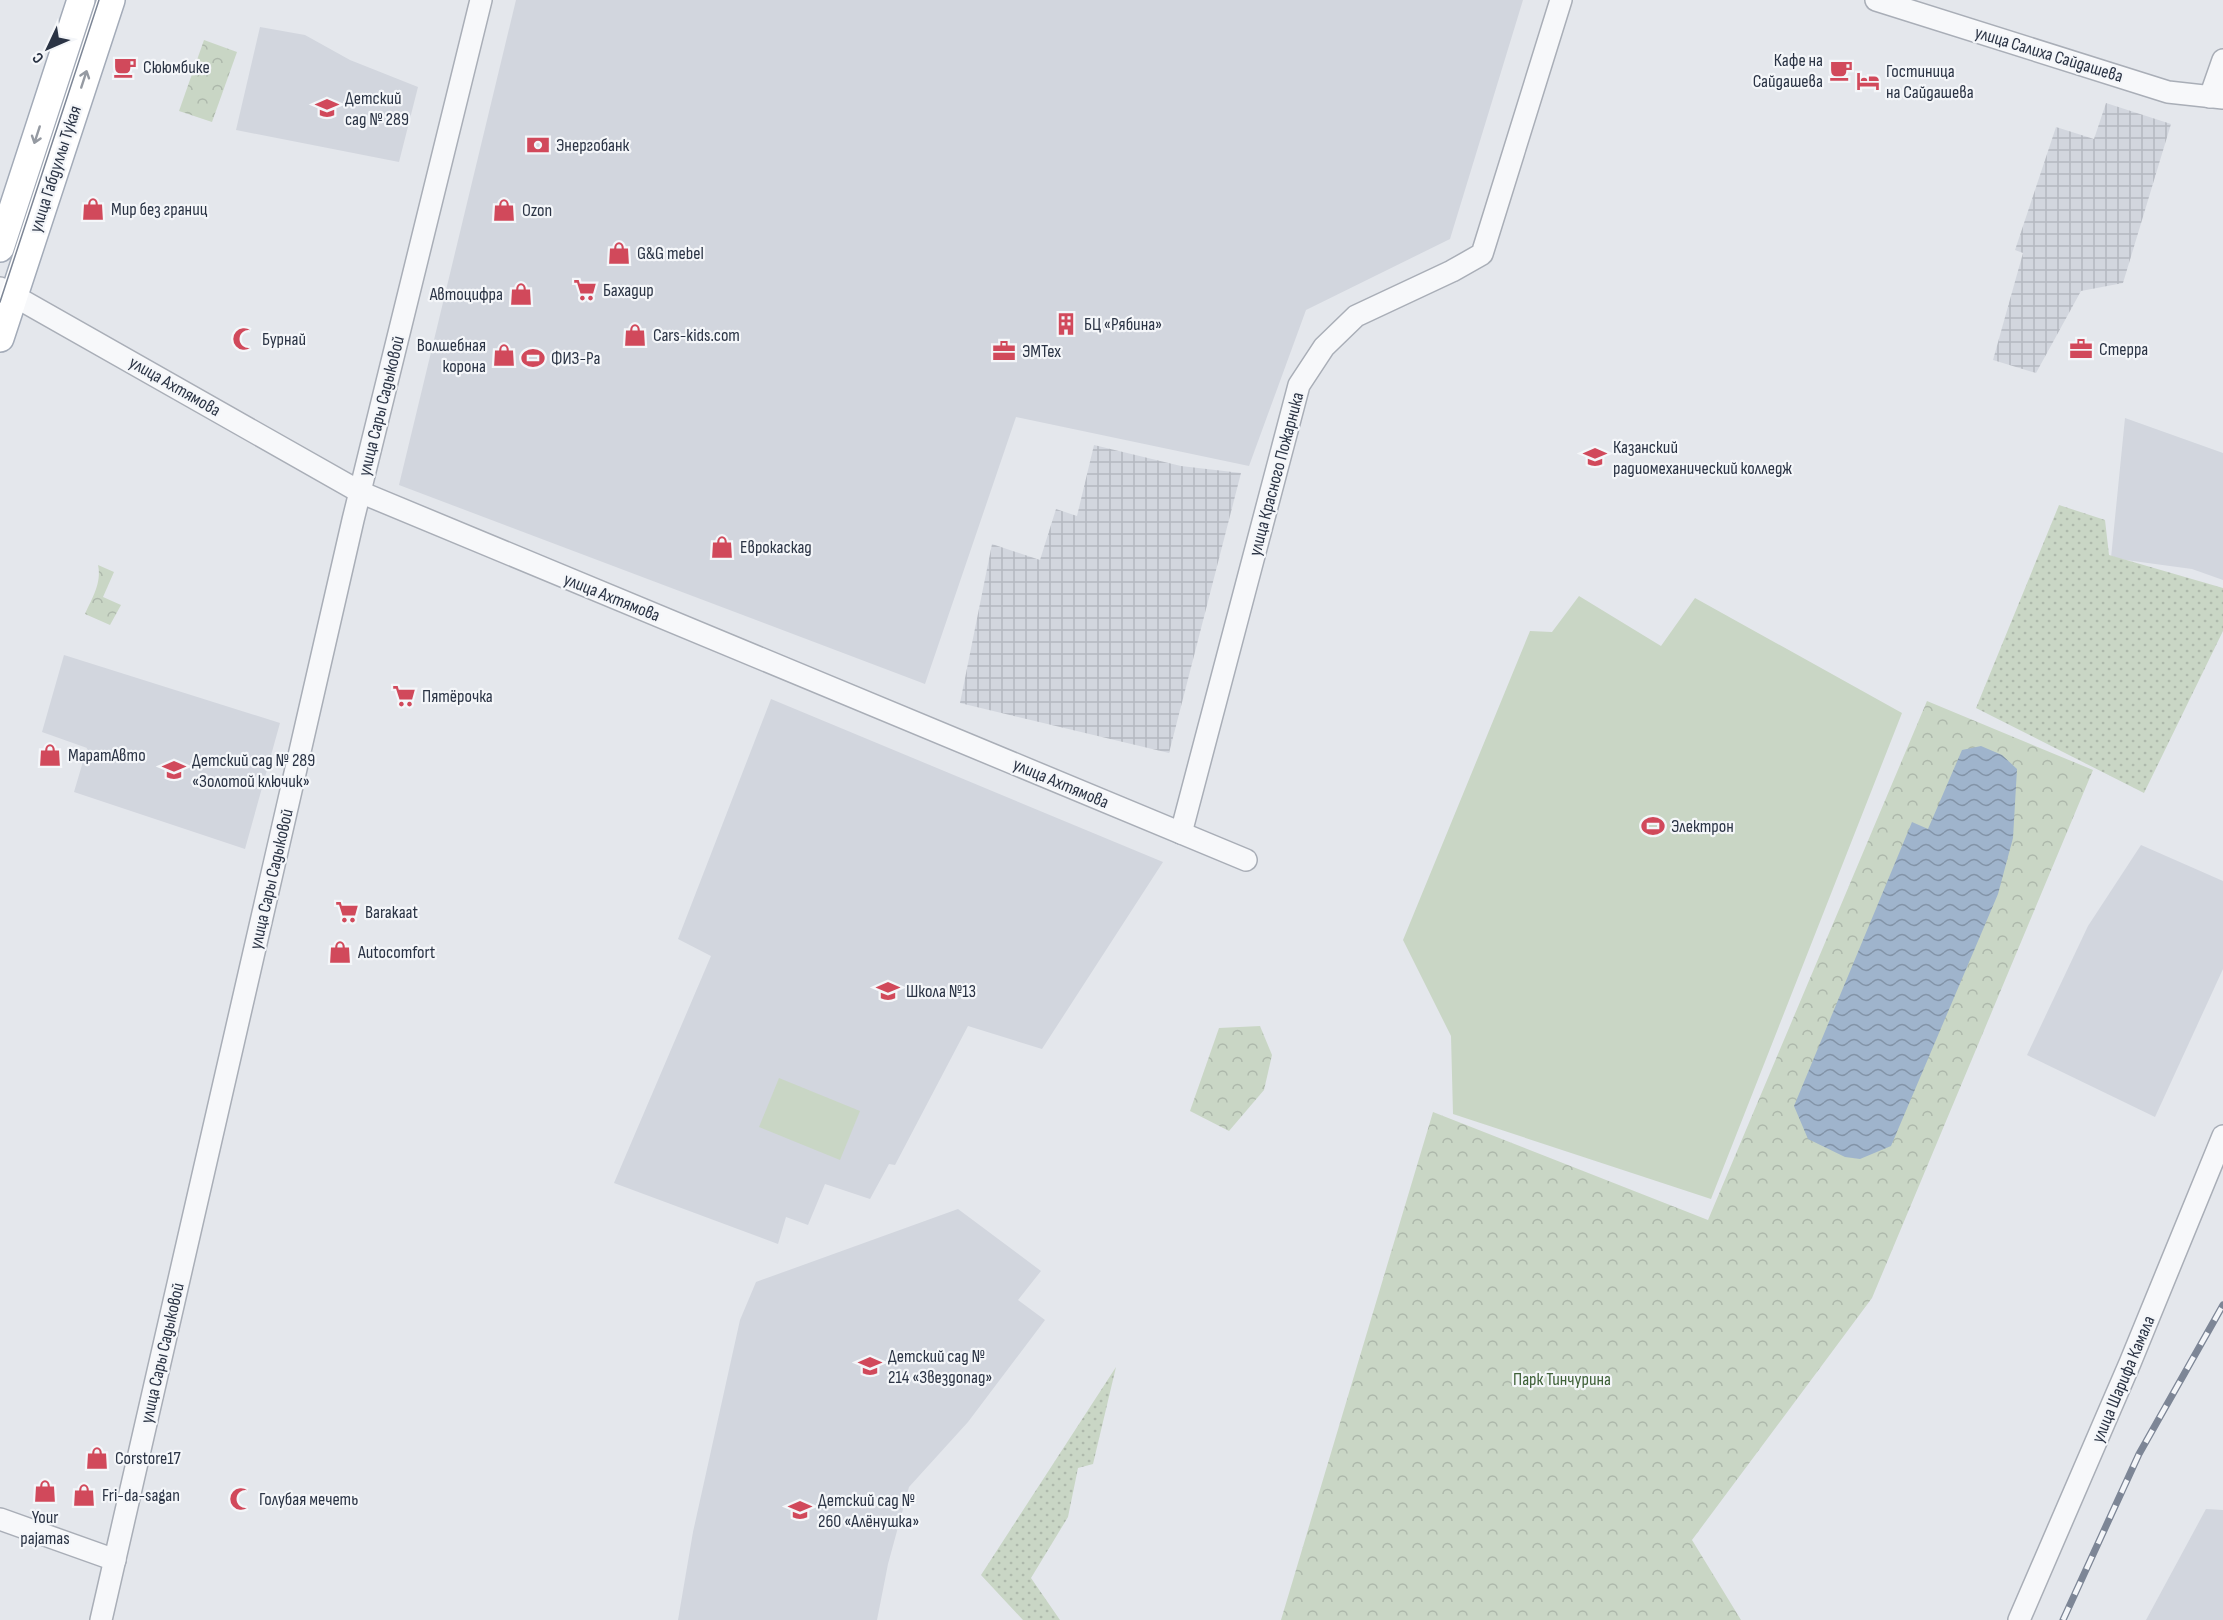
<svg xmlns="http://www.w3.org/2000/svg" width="2223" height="1620" font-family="'Sofia Sans Condensed',sans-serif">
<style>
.built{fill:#d2d6de}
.industrial{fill:url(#industrial-grid)}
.grass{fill:url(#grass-dots)}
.park{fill:url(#park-crowns)}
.pitch{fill:#c9d6c5}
.water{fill:url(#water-waves)}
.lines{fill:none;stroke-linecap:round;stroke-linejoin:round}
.minor-casing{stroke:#a9aeb7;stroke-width:24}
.major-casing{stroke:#a3abb8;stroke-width:30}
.minor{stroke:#f7f8fa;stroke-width:21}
.major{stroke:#fff;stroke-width:27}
.tram{stroke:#7d8696;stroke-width:1.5}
.rail-casing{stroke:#7d8696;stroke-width:7}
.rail{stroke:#f4f6f9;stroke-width:4.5;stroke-dasharray:14;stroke-linecap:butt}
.oneway{stroke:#959aa2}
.labels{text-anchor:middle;stroke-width:4.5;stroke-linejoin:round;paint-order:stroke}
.street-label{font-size:18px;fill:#2b3445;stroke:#f4f6f9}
.poi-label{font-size:18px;fill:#2b3445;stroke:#f4f6f9;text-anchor:start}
.park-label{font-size:18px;fill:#3f6138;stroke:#f4f6f9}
</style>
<defs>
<pattern id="industrial-grid" width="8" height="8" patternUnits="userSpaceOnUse" patternTransform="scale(1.5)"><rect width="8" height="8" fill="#d2d6de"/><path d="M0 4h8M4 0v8" fill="none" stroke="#b4b8c0"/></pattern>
<pattern id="grass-dots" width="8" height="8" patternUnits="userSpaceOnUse" patternTransform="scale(1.5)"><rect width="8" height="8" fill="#c9d6c5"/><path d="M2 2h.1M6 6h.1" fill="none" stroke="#adb8ab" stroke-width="1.8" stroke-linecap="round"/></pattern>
<pattern id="park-crowns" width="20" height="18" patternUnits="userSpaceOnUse" patternTransform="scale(1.5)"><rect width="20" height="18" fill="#c9d6c5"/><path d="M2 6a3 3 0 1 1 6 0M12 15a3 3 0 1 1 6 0" fill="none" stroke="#adb8ab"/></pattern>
<pattern id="water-waves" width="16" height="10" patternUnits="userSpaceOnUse" patternTransform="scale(1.5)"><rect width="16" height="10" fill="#9fb4cc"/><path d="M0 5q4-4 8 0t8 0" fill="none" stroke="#8293a7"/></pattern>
</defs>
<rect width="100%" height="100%" fill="#e4e7ec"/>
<g class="built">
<polygon points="516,0 1523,0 1450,239 1306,310 1249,466 1016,417 925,684 399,485"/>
<polygon points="260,27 305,35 350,60 418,87 399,162 236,130"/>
<polygon points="2125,418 2223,453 2223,580 2192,569 2111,558"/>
<polygon points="64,655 280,723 245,849 74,792 87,748 42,732"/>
<polygon points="771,699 1163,862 1042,1049 968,1026 895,1165 889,1164 870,1199 825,1184 808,1225 786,1217 778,1244 614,1183 711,956 678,939"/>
<polygon points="2141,845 2223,881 2223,969 2155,1117 2027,1055 2088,926"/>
<polygon points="958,1209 1041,1271 1018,1300 1045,1320 968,1422 909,1487 888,1564 877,1620 678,1620 693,1532 740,1320 756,1282"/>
<polygon points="2206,1509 2223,1510 2223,1620 2146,1620"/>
</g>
<g class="industrial">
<polygon points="2106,103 2171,124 2123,283 2081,291 2036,373 1993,360 2023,253 2015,250 2056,127 2094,139"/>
<polygon points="1094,445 1181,466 1241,473 1169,753 960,703 992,544 1040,560 1056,509 1077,516"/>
</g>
<g class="grass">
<polygon points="2059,505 2105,520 2109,555 2223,588 2223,631 2144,793 1976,708"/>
<polygon points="1116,1367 1093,1464 1078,1468 1068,1517 1031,1578 1060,1620 1023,1620 981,1575"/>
</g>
<g class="park">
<polygon points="204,40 237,52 212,122 179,111"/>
<path d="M 98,565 L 114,572 L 103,597 L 121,605 L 110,625 L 85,614 C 92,598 102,583 98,565 Z"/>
<polygon points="1927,701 2093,770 1872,1298 1692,1540 1741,1620 1281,1620 1433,1112 1708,1220"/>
<polygon points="1260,1026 1272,1055 1264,1090 1229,1131 1190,1111 1219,1028"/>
</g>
<g class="pitch">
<polygon points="1579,596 1661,646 1695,598 1902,713 1711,1199 1453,1114 1451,1036 1403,940 1530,631 1552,632"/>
<polygon points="779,1078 860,1111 840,1160 759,1127"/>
</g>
<polygon class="water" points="1981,746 2002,755 2017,769 2013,838 1998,894 1891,1146 1860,1159 1845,1157 1808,1139 1794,1106 1912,822 1928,829 1962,750"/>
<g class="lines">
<g class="minor-casing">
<g id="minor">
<polyline points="1876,0 2168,92 2223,98"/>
<polyline points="2210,97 2223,60"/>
<polyline points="0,288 360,492 1246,860"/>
<polyline points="1181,833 1299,385 1324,347 1356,316 1452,271 1482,254 1561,0"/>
<polyline points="0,1519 115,1560"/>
<polyline points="101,1620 353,520 481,0"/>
<polyline points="2019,1620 2130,1363 2223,1136"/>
</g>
</g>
<g class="major-casing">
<g id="major">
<polyline points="0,248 81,0"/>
<polyline points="0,338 111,0"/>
</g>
</g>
<use href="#minor" class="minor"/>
<use href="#major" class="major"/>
<polyline class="tram" points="0,302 99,0"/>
<g class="rail-casing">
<polyline id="rail" points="2063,1620 2139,1454 2223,1305"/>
</g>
<use href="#rail" class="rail"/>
</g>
<defs><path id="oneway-shaft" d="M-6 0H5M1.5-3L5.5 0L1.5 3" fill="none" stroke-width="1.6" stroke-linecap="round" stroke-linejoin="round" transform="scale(1.5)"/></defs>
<g class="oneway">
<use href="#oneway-shaft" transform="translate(84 79) rotate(-72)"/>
<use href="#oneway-shaft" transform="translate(37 135) rotate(108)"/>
</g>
<defs>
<g id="cafe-bare" transform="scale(1.8)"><path d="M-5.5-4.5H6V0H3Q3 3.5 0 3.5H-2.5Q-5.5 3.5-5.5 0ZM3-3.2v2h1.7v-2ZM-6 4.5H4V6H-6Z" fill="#d1495b" stroke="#f4f6f9" stroke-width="2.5" paint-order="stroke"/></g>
<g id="hotel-bare" transform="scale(1.8)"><path d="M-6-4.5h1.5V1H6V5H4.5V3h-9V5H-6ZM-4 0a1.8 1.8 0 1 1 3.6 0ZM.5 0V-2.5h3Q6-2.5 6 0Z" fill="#d1495b" stroke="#f4f6f9" stroke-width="2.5" paint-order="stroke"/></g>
<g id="school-bare" transform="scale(1.8)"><path d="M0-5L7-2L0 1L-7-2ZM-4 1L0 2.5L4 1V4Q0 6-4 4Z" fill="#d1495b" stroke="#f4f6f9" stroke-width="2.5" paint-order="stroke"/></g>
<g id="bank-bare" transform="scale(1.8)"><path d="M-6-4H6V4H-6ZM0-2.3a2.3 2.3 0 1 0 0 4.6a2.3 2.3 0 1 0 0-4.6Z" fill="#d1495b" stroke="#f4f6f9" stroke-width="2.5" paint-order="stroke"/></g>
<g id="shop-bare" transform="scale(1.8)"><path d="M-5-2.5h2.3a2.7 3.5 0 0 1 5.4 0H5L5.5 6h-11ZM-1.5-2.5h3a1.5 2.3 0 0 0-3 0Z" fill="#d1495b" stroke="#f4f6f9" stroke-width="2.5" paint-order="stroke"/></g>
<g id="supermarket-bare" transform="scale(1.8)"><path d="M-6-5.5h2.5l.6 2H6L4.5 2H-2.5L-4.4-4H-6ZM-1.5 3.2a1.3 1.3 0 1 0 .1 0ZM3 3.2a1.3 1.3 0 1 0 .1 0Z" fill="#d1495b" stroke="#f4f6f9" stroke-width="2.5" paint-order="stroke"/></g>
<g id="building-bare" transform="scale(1.8)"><path d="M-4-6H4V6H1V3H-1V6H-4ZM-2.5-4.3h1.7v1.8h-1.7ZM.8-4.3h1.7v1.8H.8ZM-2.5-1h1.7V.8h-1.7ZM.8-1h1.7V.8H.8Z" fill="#d1495b" stroke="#f4f6f9" stroke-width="2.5" paint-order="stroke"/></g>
<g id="mosque-bare" transform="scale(1.8)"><path d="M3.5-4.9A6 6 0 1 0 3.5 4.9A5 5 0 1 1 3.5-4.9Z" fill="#d1495b" stroke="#f4f6f9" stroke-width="2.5" paint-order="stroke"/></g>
<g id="office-bare" transform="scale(1.8)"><path d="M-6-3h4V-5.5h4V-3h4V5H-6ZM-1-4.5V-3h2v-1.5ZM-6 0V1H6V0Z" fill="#d1495b" stroke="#f4f6f9" stroke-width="2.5" paint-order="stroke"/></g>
<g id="stadium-bare" transform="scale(1.8)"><path d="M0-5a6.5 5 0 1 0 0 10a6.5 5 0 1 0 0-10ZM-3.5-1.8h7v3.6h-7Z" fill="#d1495b" stroke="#f4f6f9" stroke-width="2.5" paint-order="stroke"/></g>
<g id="university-bare" transform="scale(1.8)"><path d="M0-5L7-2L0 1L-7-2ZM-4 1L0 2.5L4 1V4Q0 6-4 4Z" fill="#d1495b" stroke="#f4f6f9" stroke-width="2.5" paint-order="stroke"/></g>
</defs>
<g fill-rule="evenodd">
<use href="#cafe-bare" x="125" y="67"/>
<use href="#cafe-bare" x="1841" y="70"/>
<use href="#hotel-bare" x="1868" y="81"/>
<use href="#school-bare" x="327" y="108"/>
<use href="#bank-bare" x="538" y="145"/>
<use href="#shop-bare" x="93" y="209"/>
<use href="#shop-bare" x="504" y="210"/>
<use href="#shop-bare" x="619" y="253"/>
<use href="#supermarket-bare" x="585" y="290"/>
<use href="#shop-bare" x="521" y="294"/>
<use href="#building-bare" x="1066" y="324"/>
<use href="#shop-bare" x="635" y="335"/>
<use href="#mosque-bare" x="244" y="339"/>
<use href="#office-bare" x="2081" y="349"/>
<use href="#office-bare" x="1004" y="351"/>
<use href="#shop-bare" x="504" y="355"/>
<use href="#stadium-bare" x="533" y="358"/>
<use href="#university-bare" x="1595" y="457"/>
<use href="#shop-bare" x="722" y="547"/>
<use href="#supermarket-bare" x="404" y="696"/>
<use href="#shop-bare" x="50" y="755"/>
<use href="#school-bare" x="174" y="770"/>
<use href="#stadium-bare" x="1653" y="826"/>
<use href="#supermarket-bare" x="347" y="912"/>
<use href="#shop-bare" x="340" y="952"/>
<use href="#school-bare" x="888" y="991"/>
<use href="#school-bare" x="870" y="1366"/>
<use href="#shop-bare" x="97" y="1458"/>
<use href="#shop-bare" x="45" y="1491"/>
<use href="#shop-bare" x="84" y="1495"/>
<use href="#mosque-bare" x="241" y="1499"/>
<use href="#school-bare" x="800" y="1510"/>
</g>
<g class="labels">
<g class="street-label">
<text transform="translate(2049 54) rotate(17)" y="6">улица Салиха Сайдашева</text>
<text transform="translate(55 169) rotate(-72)" y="6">улица Габдуллы Тукая</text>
<text transform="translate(175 386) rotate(30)" y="6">улица Ахтямова</text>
<text transform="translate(381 406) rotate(-76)" y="6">улица Сары Садыковой</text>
<text transform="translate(1276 474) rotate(-75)" y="6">улица Красного Пожарника</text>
<text transform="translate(612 597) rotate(22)" y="6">улица Ахтямова</text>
<text transform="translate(1061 783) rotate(23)" y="6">улица Ахтямова</text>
<text transform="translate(271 879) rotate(-77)" y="6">улица Сары Садыковой</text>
<text transform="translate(162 1353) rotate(-77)" y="6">улица Сары Садыковой</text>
<text transform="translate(2123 1379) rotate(-67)" y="6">улица Шарифа Камала</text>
</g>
<g class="poi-label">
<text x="1823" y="66" text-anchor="end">Кафе на<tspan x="1823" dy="21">Сайдашева</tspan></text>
<text x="143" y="73">Сююмбике</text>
<text x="1886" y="77">Гостиница<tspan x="1886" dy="21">на Сайдашева</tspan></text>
<text x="345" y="104">Детский<tspan x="345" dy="21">сад № 289</tspan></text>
<text x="556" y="151">Энергобанк</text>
<text x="111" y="215">Мир без границ</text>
<text x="522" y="216">Ozon</text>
<text x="637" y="259">G&amp;G mebel</text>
<text x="603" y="296">Бахадир</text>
<text x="503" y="300" text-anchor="end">Автоцифра</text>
<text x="1084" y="330">БЦ «Рябина»</text>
<text x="653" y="341">Cars-kids.com</text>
<text x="262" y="345">Бурнай</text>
<text x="486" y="351" text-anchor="end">Волшебная<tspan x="486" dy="21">корона</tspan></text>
<text x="2099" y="355">Стерра</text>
<text x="1022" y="357">ЭМТех</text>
<text x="551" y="364">ФИЗ-Ра</text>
<text x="1613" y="453">Казанский<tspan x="1613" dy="21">радиомеханический колледж</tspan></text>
<text x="740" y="553">Еврокаскад</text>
<text x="422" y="702">Пятёрочка</text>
<text x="68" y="761">МаратАвто</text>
<text x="192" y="766">Детский сад № 289<tspan x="192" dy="21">«Золотой ключик»</tspan></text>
<text x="1671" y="832">Электрон</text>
<text x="365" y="918">Barakaat</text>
<text x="358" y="958">Autocomfort</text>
<text x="906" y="997">Школа №13</text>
<text x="888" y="1362">Детский сад №<tspan x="888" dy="21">214 «Звездопад»</tspan></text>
<text x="115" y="1464">Corstore17</text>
<text x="102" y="1501">Fri-da-sagan</text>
<text x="259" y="1505">Голубая мечеть</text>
<text x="818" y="1506">Детский сад №<tspan x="818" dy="21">260 «Алёнушка»</tspan></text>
<text x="45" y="1523" text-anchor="middle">Your<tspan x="45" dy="21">pajamas</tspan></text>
</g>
<g class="park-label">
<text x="1562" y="1385">Парк Тинчурина</text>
</g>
</g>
<g transform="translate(48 48) rotate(226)" stroke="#f4f6f9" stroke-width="4.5" paint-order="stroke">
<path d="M0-4.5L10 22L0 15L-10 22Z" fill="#2b3445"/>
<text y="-9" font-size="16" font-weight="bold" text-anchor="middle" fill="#2b3445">С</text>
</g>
</svg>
